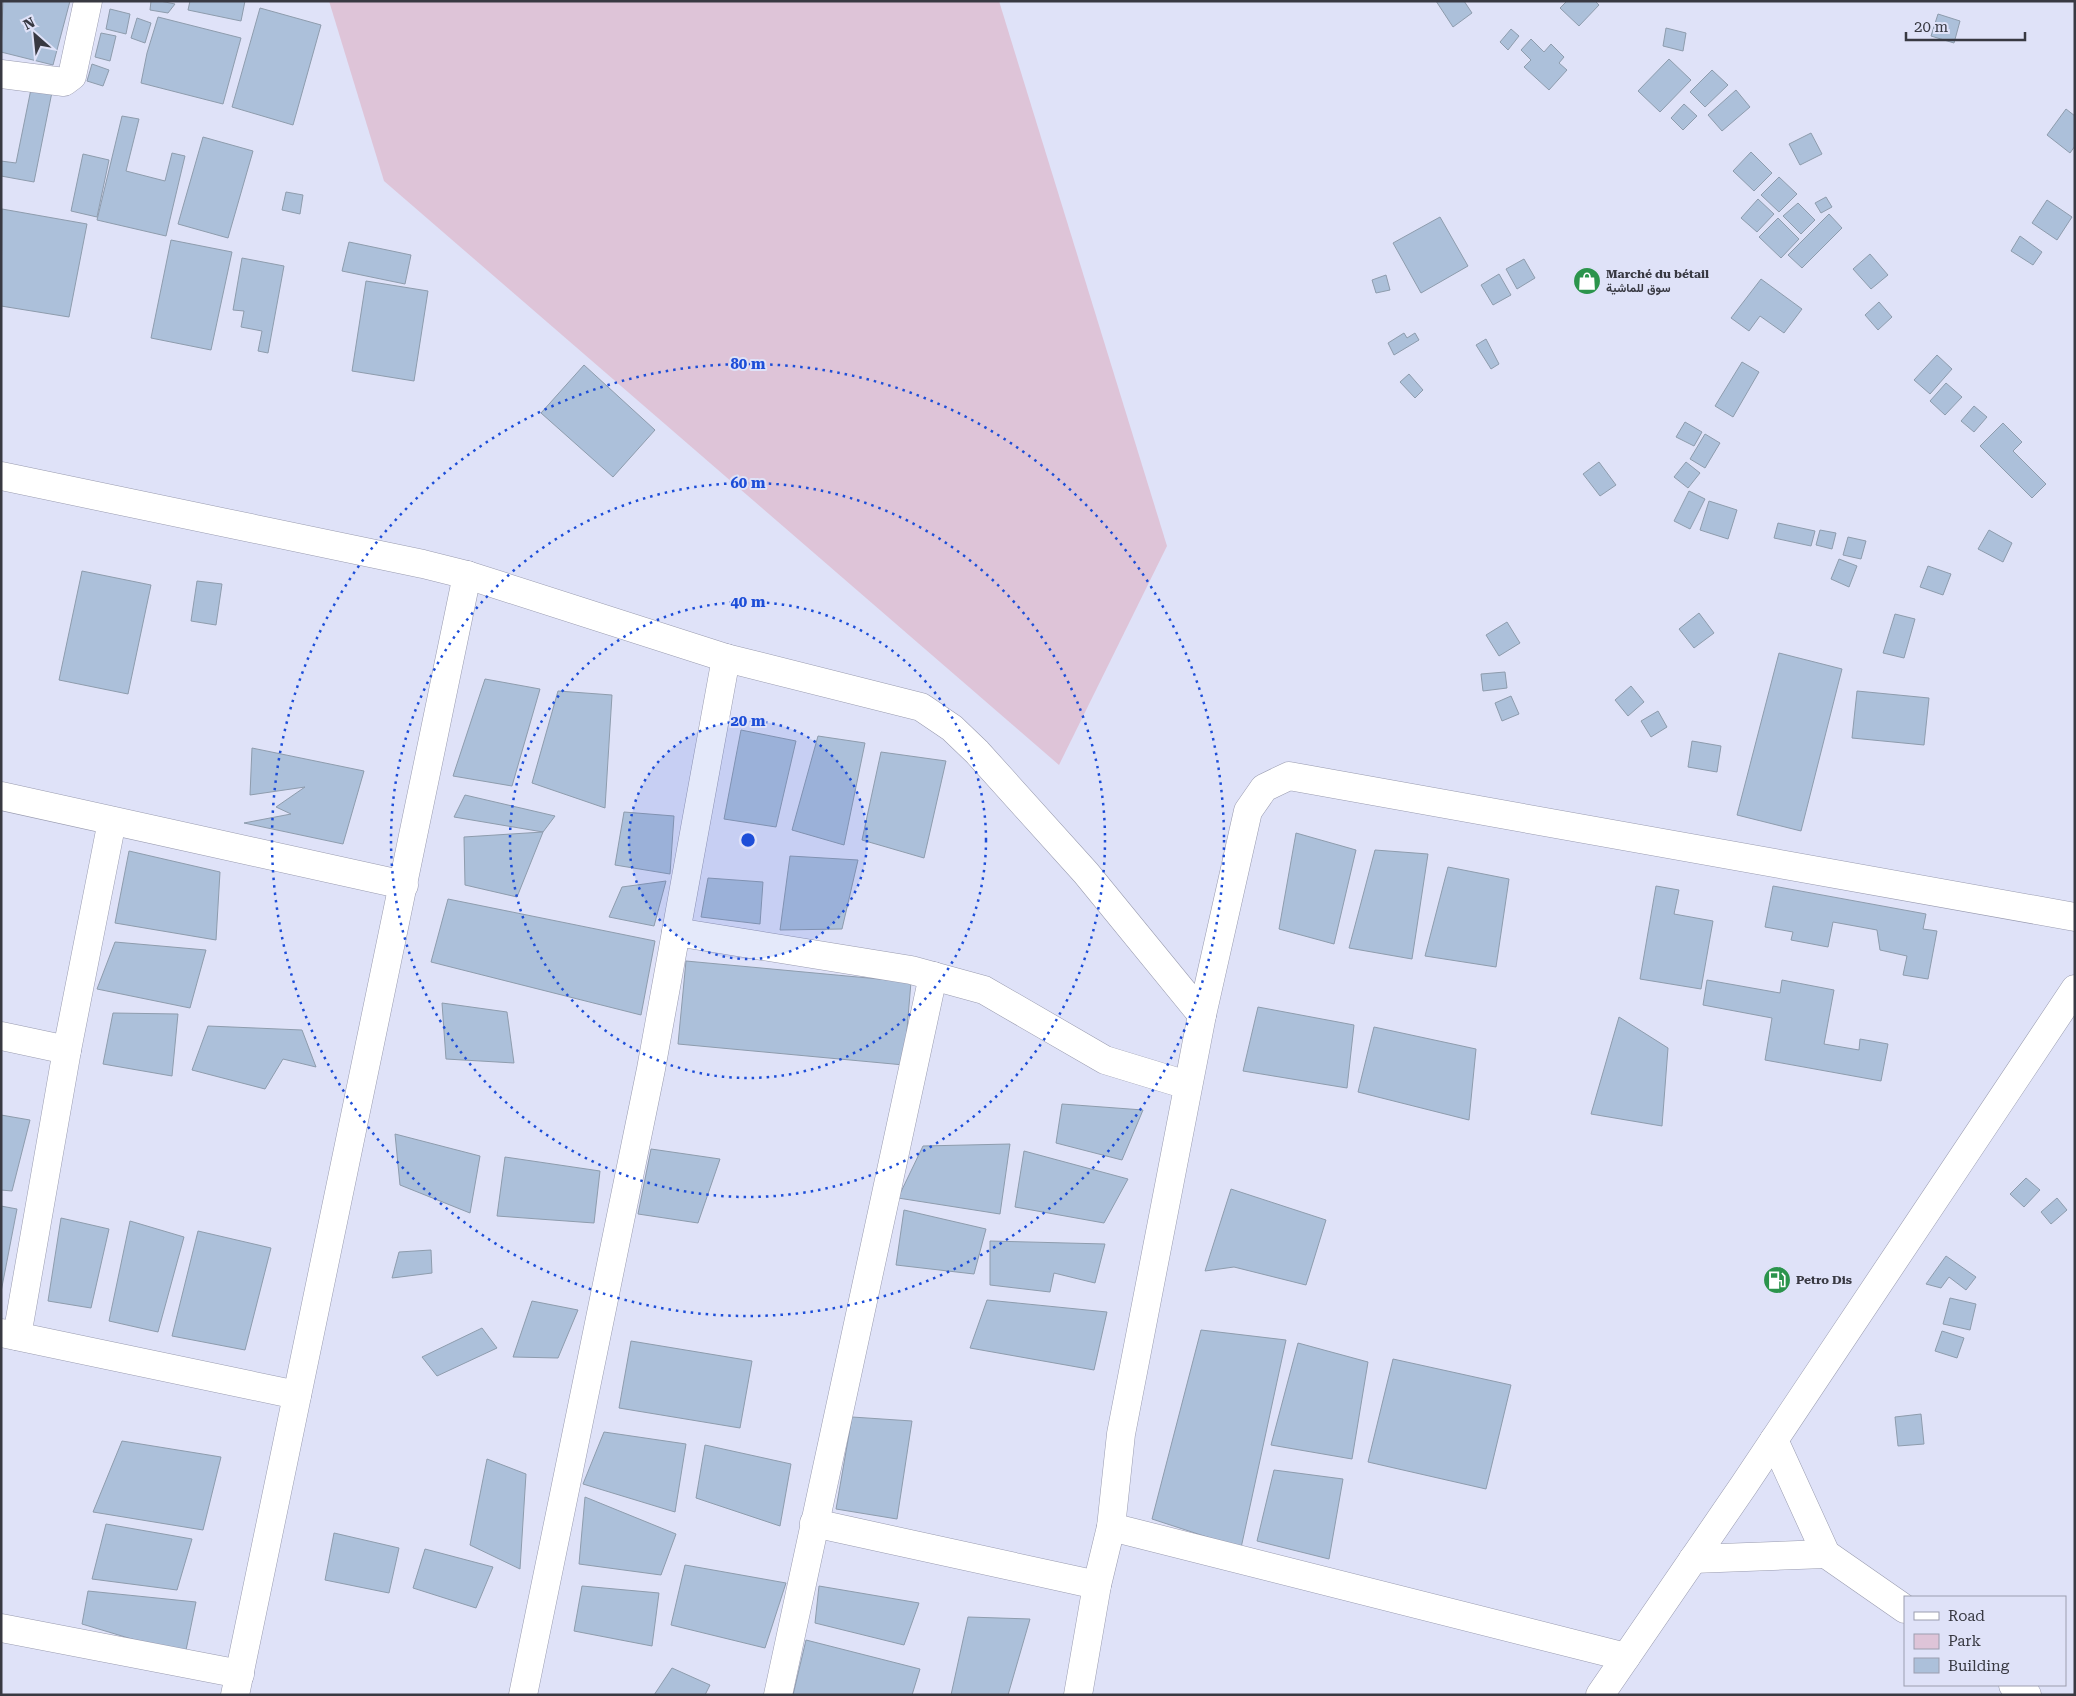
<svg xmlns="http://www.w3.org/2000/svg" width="2076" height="1696" font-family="'Roboto Serif',Vazirmatn,serif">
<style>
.green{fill:#dec4d8}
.building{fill:#acc0da;stroke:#8e9cad}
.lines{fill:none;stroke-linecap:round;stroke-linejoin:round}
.minor-casing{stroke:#999baf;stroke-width:29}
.tertiary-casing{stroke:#999baf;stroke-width:29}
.secondary-casing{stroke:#999baf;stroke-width:29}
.minor{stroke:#fff;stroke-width:28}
.tertiary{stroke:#fff;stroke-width:28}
.secondary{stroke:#fff;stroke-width:28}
.ring{fill:none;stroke:#1d4ed8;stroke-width:2.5;stroke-dasharray:2.5 5}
.labels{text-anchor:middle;stroke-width:4;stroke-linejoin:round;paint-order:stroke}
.poi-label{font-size:12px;font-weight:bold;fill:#383942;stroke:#dfe2f8;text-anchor:start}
.centre{fill:#1d4ed8;stroke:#dfe2f8;stroke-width:2.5}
.ring-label{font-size:15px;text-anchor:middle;font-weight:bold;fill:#1d4ed8;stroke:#dfe2f8;stroke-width:4;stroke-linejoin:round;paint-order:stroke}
</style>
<rect width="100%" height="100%" fill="#dfe2f8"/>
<polygon class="green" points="329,1 999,1 1167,546 1059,765 384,181"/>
<g class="building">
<polygon points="3,1 70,1 53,65 1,52"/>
<polygon points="151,1 160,1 175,4 168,13 150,10"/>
<polygon points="190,1 245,1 241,21 188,10"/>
<polygon points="1436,1 1464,1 1472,13 1453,27"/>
<polygon points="1567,1 1595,1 1599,5 1579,26 1560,8"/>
<polygon points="260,8 321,25 293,125 232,107"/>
<polygon points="110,9 130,14 126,34 106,29"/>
<polygon points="1938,14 1960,21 1954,43 1931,36"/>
<polygon points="158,17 241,38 223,104 141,83 147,53"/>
<polygon points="137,18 151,23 145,43 131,38"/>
<polygon points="1666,28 1686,33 1683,51 1663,46"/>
<polygon points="1511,29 1519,36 1508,50 1500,42"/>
<polygon points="101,33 116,36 110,61 95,57"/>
<polygon points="1531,39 1544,52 1551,44 1564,57 1559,63 1567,70 1549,90 1524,67 1531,60 1521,50"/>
<polygon points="1669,59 1691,80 1660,112 1638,91"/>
<polygon points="92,64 109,70 103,86 87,81"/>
<polygon points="1712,70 1728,85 1705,107 1690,92"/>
<polygon points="31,89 52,92 34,182 1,176 1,161 16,163"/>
<polygon points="1736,90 1750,107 1722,131 1708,115"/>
<polygon points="1684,104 1697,116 1683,130 1671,118"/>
<polygon points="2066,109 2075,116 2075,146 2070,153 2047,135"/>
<polygon points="122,116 139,119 126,171 165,181 172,153 185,156 166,236 97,220"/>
<polygon points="1811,133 1822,154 1800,165 1789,144"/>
<polygon points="203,137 253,151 228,238 178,224"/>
<polygon points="1751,152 1772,173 1754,191 1733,171"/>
<polygon points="83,154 109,160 97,217 71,211"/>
<polygon points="1779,177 1797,194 1779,212 1761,195"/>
<polygon points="286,192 303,195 300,214 282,210"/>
<polygon points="1826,197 1832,207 1821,213 1815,203"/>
<polygon points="1758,199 1774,214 1757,232 1741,218"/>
<polygon points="2047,200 2072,217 2057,240 2032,223"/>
<polygon points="1798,203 1815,220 1801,234 1783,216"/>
<polygon points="2,209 87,224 69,317 1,306"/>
<polygon points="1829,214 1842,228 1802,268 1788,255"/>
<polygon points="1440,217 1468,266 1421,293 1393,243"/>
<polygon points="1778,218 1799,239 1781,258 1759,237"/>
<polygon points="2020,236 2042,252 2033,265 2011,251"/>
<polygon points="171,240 232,252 211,350 151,338"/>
<polygon points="349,242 411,255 405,284 342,271"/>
<polygon points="1870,254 1888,275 1871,289 1853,269"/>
<polygon points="242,258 284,266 268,353 258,351 262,331 241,327 244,311 233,310"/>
<polygon points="1524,259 1535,278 1517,289 1506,269"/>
<polygon points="1499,274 1511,295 1493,305 1481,285"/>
<polygon points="1386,275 1390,290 1376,293 1372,280"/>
<polygon points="1761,279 1802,309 1784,333 1760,316 1749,331 1731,318"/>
<polygon points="366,281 428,291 414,381 352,371"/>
<polygon points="1879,302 1892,317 1878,330 1865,315"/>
<polygon points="1404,333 1407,338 1415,333 1419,340 1394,355 1388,343"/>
<polygon points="1486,339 1499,364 1491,369 1476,345"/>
<polygon points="1937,355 1952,369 1930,394 1914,380"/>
<polygon points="1742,362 1759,372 1733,417 1715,406"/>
<polygon points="584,365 655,430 613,477 541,413"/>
<polygon points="1409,374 1423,390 1415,398 1400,382"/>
<polygon points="1946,383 1962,397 1945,415 1930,401"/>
<polygon points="1974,406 1987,417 1974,432 1961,421"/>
<polygon points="1685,422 1702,432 1694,446 1676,437"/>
<polygon points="2003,423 2022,442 2013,451 2046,484 2032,498 1980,446"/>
<polygon points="1705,434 1720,443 1705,468 1690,459"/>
<polygon points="1599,462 1616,485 1600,496 1583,474"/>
<polygon points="1686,462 1700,473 1688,488 1674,477"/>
<polygon points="1689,491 1705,499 1690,529 1674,521"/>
<polygon points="1709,501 1737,510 1728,539 1700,530"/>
<polygon points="1778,523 1815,531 1811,546 1774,538"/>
<polygon points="1820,530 1836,533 1832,549 1816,545"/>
<polygon points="1989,530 2012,543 2003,562 1978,549"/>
<polygon points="1848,537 1866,541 1861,559 1843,555"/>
<polygon points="1839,559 1857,566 1849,587 1831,579"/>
<polygon points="1928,566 1951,574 1943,595 1920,587"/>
<polygon points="82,571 151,585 128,694 59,680"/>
<polygon points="197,581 222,584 216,625 191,621"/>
<polygon points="1699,613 1714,633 1694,648 1679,629"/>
<polygon points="1895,614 1915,619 1904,658 1883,653"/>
<polygon points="1507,622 1520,643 1499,656 1486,635"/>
<polygon points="1779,653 1842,669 1801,831 1737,815"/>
<polygon points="1505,672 1507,688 1483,691 1481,674"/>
<polygon points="485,679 540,689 512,786 453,776"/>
<polygon points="1631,686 1644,702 1628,716 1615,700"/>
<polygon points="558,691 612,695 605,808 532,783"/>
<polygon points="1857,691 1929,698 1924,745 1852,738"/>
<polygon points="1511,696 1519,714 1502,721 1495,703"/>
<polygon points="1658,711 1667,727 1651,737 1641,721"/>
<polygon points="741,730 796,741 776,827 724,819"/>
<polygon points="818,736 865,743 844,845 792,830"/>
<polygon points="1692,741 1721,746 1717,772 1688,767"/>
<polygon points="252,748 364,771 343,844 244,823 291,814 276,807 305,787 250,795"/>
<polygon points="881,752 946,761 924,858 862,840"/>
<polygon points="465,795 555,816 543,832 454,817"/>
<polygon points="624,812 674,816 670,874 615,865"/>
<polygon points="543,832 517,897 465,885 464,837"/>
<polygon points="1296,833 1356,850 1334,944 1279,929"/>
<polygon points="1375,850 1428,854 1412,959 1349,948"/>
<polygon points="129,851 220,872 216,940 115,923"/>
<polygon points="790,856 858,860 842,929 780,930"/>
<polygon points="1448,867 1509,879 1496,967 1425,956"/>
<polygon points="708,878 763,882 760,924 701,917"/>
<polygon points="666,881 654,926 609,917 622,887"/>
<polygon points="1656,886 1679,890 1674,914 1713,921 1701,989 1640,979"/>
<polygon points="1773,886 1926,914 1923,929 1937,931 1928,979 1903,975 1907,956 1880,950 1877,930 1833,922 1828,947 1791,940 1793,932 1765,927"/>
<polygon points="448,899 655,941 641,1015 431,962"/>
<polygon points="115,942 206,950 190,1008 97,989"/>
<polygon points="686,961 911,982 904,1065 678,1044"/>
<polygon points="1707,980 1780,993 1782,980 1834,990 1824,1044 1859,1050 1860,1039 1888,1044 1881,1081 1765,1060 1772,1018 1703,1005"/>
<polygon points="442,1003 507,1012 514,1063 446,1059"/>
<polygon points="1258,1007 1354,1025 1347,1088 1243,1071"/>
<polygon points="113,1013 178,1014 172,1076 103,1064"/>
<polygon points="1619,1017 1668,1048 1662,1126 1591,1114"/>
<polygon points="208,1026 302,1030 316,1067 283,1059 265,1089 192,1070"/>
<polygon points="1374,1027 1476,1049 1469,1120 1358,1092"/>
<polygon points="1062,1104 1143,1110 1122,1160 1056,1143"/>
<polygon points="1,1115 30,1120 12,1191 1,1190"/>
<polygon points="395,1134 480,1156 470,1213 400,1185"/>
<polygon points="1010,1144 1000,1214 898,1198 923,1146"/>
<polygon points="651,1149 720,1159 698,1223 638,1214"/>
<polygon points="1024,1151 1128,1179 1104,1223 1015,1207"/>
<polygon points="505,1157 600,1171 594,1223 497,1216"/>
<polygon points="2026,1178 2040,1190 2024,1207 2010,1194"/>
<polygon points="1231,1189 1326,1220 1306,1285 1234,1267 1205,1271"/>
<polygon points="2057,1198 2067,1210 2051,1224 2041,1212"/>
<polygon points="1,1206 17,1209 1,1292"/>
<polygon points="904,1210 986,1229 974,1274 896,1265"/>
<polygon points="61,1218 109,1229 91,1308 48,1301"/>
<polygon points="130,1221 184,1237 158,1332 109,1321"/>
<polygon points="198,1231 271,1248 245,1350 172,1336"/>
<polygon points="990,1241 1105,1244 1095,1283 1054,1273 1050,1292 990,1285"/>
<polygon points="431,1250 432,1273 392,1278 399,1252"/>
<polygon points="1946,1256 1976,1277 1966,1290 1949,1277 1941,1288 1926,1284"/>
<polygon points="1950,1298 1976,1304 1970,1330 1943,1324"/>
<polygon points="987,1300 1107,1312 1094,1370 970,1348"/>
<polygon points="532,1301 578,1310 558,1358 513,1357"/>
<polygon points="482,1328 497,1348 437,1376 422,1357"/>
<polygon points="1201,1330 1286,1340 1241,1548 1152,1519"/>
<polygon points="1942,1331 1964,1338 1957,1358 1935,1351"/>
<polygon points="631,1341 752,1361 740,1428 619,1408"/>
<polygon points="1298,1343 1368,1362 1352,1459 1271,1445"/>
<polygon points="1393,1359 1511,1385 1486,1489 1368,1462"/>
<polygon points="1921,1414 1924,1444 1898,1446 1895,1417"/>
<polygon points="852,1417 912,1421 897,1519 836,1509"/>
<polygon points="604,1432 686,1444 675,1512 583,1484"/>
<polygon points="122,1441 221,1457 203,1530 93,1512"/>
<polygon points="705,1445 791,1464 780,1526 696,1498"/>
<polygon points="487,1459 526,1474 520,1569 470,1545"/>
<polygon points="1274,1470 1343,1479 1329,1559 1257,1541"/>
<polygon points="585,1497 676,1534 661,1575 579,1564"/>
<polygon points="106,1524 192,1539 177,1590 92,1579"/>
<polygon points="334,1533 399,1548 389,1593 325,1580"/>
<polygon points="425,1549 493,1567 476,1608 413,1588"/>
<polygon points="685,1565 786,1583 765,1648 671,1625"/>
<polygon points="582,1586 659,1593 652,1646 574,1631"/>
<polygon points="819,1586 919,1603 904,1645 815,1623"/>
<polygon points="88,1591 196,1602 185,1655 82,1624"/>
<polygon points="968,1617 1030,1619 1008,1695 951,1695"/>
<polygon points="806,1640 920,1669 912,1695 793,1695"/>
<polygon points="672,1668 710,1685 705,1695 654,1695"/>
</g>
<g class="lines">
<g class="minor-casing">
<g id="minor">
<polyline points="1,74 64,82 72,76 88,1"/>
<polyline points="1,476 423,564 467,575 726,658 921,707 952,728 977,752 1086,873 1202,1015 1248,811 1264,788 1289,776 2075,917"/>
<polyline points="1,796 404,885"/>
<polyline points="676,932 911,970 984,990 1105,1060 1187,1085"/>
<polyline points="1,1036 67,1050"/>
<polyline points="1,1333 297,1395"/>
<polyline points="17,1336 67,1050 112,821"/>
<polyline points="814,1523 1097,1585"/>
<polyline points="1111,1527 1626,1657"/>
<polyline points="1,1628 240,1674"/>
<polyline points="235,1695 467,575"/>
<polyline points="523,1695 651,1069 726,658"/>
<polyline points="778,1695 933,976"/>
<polyline points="1078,1695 1097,1585 1111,1527 1121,1434 1202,1015"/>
</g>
</g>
<g class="tertiary-casing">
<g id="tertiary">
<polyline points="1774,1440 1826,1554 1905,1609"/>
<polyline points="1693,1559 1826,1554"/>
<polyline points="2013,1685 2027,1695"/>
</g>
</g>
<g class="secondary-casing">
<polyline id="secondary" points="1600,1695 1744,1485 2075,989"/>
</g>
<use href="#minor" class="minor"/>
<use href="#tertiary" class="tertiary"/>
<use href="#secondary" class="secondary"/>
</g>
<circle cx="748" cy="840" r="119" fill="#1d4ed8" fill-opacity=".12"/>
<g class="ring">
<circle cx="748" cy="840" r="119"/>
<circle cx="748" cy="840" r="238"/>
<circle cx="748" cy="840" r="357"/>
<circle cx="748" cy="840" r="476"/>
</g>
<defs>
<g id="shop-disc" transform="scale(1.4375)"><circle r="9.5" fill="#2b944c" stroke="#dfe2f8"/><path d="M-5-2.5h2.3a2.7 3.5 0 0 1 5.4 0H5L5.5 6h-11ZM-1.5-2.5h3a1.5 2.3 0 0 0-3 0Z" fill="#fff"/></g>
<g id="fuel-disc" transform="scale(1.4375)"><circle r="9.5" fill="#2b944c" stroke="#dfe2f8"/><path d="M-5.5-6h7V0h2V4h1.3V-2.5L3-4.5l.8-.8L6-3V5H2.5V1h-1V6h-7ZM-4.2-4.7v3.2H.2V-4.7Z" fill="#fff"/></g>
</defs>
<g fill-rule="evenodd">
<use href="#shop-disc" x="1587" y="281"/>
<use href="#fuel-disc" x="1777" y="1280"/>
</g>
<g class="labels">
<g class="poi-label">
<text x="1606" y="278">Marché du bétail<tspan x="1606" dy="14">سوق للماشية</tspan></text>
<text x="1796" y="1284">Petro Dis</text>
</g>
</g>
<circle cx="748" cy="840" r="8" class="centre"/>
<g class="ring-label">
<text x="748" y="369">80 m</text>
<text x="748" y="488">60 m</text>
<text x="748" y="607">40 m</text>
<text x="748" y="726">20 m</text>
</g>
<rect width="2076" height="1696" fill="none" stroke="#383942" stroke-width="5"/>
<rect x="1904" y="1596" width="162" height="90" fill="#dfe2f8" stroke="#9c9eaf"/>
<rect x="1914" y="1612" width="25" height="8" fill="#ffffff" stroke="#9c9eaf"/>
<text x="1948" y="1621" font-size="15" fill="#383942">Road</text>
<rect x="1914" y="1634" width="25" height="15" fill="#dec4d8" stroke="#9c9eaf"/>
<text x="1948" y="1646" font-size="15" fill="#383942">Park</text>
<rect x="1914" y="1658" width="25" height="15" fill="#acc0da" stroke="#9c9eaf"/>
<text x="1948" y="1671" font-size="15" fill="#383942">Building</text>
<g transform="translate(35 35) rotate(333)" stroke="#dfe2f8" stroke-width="4" paint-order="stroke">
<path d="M0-4L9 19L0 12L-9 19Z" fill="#383942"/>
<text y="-8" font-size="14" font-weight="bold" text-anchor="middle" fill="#383942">N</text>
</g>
<path d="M1906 32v8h119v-8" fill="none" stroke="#383942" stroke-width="2.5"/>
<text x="1914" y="32" font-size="15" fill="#383942" stroke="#dfe2f8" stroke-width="4" paint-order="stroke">20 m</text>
</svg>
